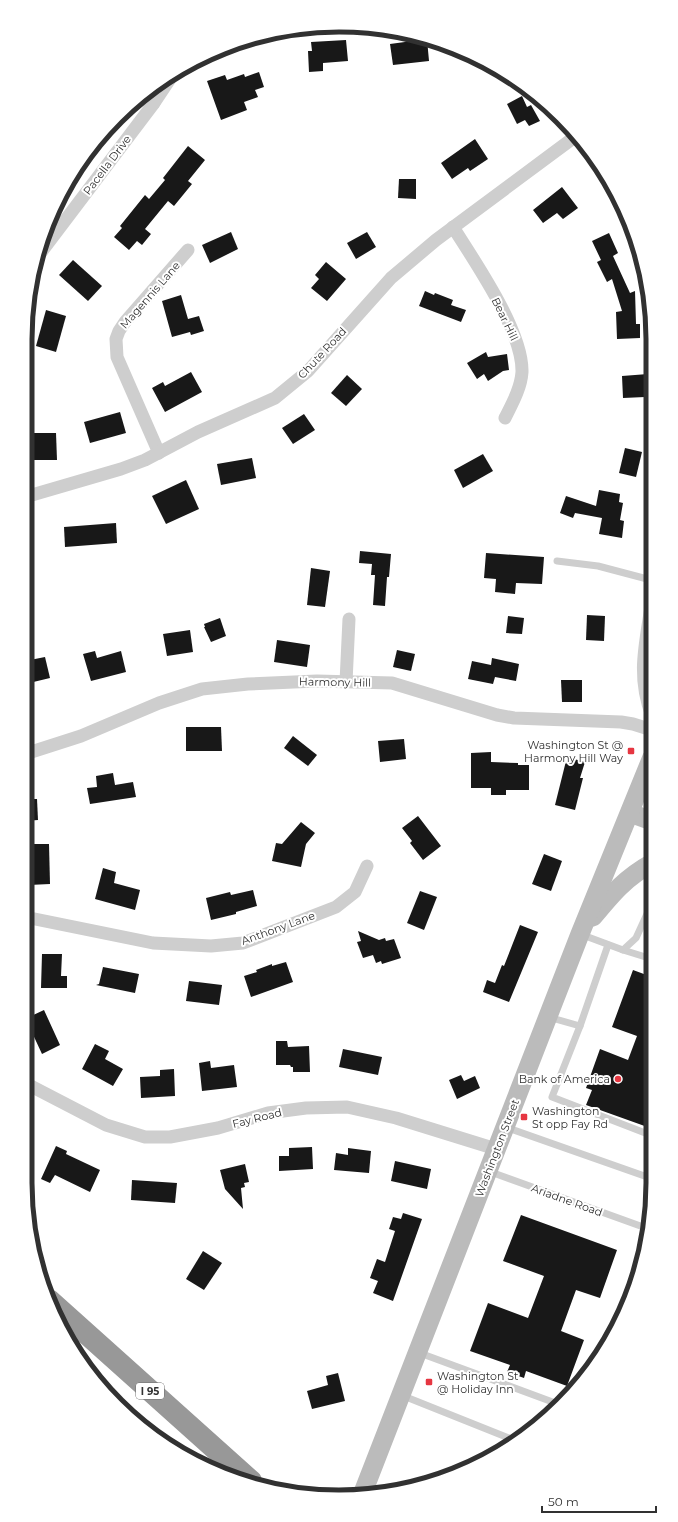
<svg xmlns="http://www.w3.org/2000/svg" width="678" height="1522" font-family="Montserrat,sans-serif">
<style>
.building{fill:#181818}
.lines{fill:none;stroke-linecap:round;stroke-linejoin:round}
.lane{stroke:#cecece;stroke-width:7}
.street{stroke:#cecece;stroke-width:13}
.secondary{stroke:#bbb;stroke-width:19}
.highway{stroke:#989898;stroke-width:22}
.poi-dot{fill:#e63641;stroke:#fff;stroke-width:1.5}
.labels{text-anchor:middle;stroke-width:4;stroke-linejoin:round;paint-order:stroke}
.shield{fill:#fff;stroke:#6f6f6f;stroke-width:1}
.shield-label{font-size:10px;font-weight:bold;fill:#313131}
.street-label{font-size:11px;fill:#313131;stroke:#fff}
.poi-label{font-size:11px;fill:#313131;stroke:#fff;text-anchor:end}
.rim{fill:none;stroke:#313131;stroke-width:5}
</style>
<rect width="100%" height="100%" fill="#fff"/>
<g class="building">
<polygon points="427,39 429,61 393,65 390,44"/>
<polygon points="346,40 348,61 323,63 323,71 309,72 308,51 312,51 311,42"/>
<polygon points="259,72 264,87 255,90 258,97 244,102 247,110 221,120 207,81 225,75 227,80 244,74 245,77"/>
<polygon points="522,96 527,107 531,105 540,121 529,126 525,120 517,124 507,104"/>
<polygon points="475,139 488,159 470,171 468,168 452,179 441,163"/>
<polygon points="188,146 205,160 188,181 192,184 174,206 168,201 145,229 151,234 142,245 137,241 129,250 114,237 122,228 120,226 145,195 149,199 165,180 163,178"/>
<polygon points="399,179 416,179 416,199 398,198"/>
<polygon points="562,187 578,208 563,219 557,213 543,223 533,210"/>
<polygon points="231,232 238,249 210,263 202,245"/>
<polygon points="367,232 376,247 356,259 347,243"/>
<polygon points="609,233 618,253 613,256 630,293 635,291 636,324 640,324 640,338 617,339 616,312 622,311 612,279 607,282 597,262 601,260 592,241"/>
<polygon points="73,260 102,286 88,301 59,275"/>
<polygon points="326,262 346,279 327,301 311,288 319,279 315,275"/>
<polygon points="425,291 434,295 435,293 453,300 451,305 466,310 461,322 419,306"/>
<polygon points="181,295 188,319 199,316 204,331 191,335 190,332 172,337 162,301"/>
<polygon points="46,310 66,316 56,352 36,346"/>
<polygon points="486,352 488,357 507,354 509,370 503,371 488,381 484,374 477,379 467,363"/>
<polygon points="191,372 202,392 165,412 152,388 163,382 165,386"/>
<polygon points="648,374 649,388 644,388 645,397 623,398 622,376"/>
<polygon points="347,375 362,389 346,406 331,393"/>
<polygon points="120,412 126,433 90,443 84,422"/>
<polygon points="304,414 315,430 293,444 282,428"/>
<polygon points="25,433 56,433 57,460 25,460"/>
<polygon points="625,448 642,452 636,477 619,473"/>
<polygon points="483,454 493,471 463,488 454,470"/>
<polygon points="252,458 256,478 221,485 217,464"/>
<polygon points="186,480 199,509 166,524 152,496"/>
<polygon points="599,490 620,494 619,502 623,503 620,520 624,521 622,538 599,534 602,518 575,513 573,518 560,513 566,496 596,506"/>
<polygon points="116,523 117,543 65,547 64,527"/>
<polygon points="360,551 391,554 389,577 387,577 385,606 373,605 375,575 371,575 372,564 359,563"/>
<polygon points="486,553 544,557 542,584 516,583 515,594 495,592 496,579 484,578"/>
<polygon points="311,568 330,571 325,607 307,605"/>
<polygon points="587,615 605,616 604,641 586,640"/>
<polygon points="508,616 524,618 522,634 506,633"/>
<polygon points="220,618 226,636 211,642 204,627 205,627 204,624"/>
<polygon points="190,630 193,652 167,656 163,634"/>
<polygon points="277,640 310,645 307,667 274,662"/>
<polygon points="397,650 415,654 411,671 393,667"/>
<polygon points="95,651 97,658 121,651 126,672 91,681 83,654"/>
<polygon points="45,657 50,678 25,684 25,661"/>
<polygon points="492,658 519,664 516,681 495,677 493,684 468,679 472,661 491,665"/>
<polygon points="561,680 582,680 582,702 562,702"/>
<polygon points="186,727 221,727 222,751 186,751"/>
<polygon points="293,736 317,755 308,766 284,748"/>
<polygon points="404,739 406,759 380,762 378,741"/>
<polygon points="491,752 491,762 518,763 518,765 529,765 529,790 506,790 506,795 491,795 491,788 471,788 471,753"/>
<polygon points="567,757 585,762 580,778 583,778 575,810 555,805"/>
<polygon points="113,773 115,785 133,782 136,797 90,804 87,788 97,787 96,776"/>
<polygon points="25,799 37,799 38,820 25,821"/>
<polygon points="418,816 441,846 423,860 410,843 412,841 402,828"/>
<polygon points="301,822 315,833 306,844 301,867 272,861 276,843 282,844"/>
<polygon points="28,844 49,844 50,884 29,885"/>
<polygon points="544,854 562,861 551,891 532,884"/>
<polygon points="103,868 116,872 114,883 140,890 135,910 95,899"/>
<polygon points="253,890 257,906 236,912 236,914 211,920 206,898 230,892 231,895"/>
<polygon points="420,891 437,897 424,930 407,923"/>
<polygon points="520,925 538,932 509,1002 483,992 487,980 495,983 502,965 504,966"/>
<polygon points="358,931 379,940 385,938 386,941 394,939 401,958 382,964 381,961 376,963 373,955 363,958 357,942 361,941"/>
<polygon points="42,954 62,954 61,976 67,976 67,988 41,988"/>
<polygon points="286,962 293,982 251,997 244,976 257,972 256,970 272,964 272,966"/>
<polygon points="103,967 139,974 135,993 96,985 99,984"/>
<polygon points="633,970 652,977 653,1051 647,1067 653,1069 653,1129 586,1105 592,1090 586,1088 600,1049 628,1060 637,1036 612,1027"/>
<polygon points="189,981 222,985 219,1005 186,1001"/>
<polygon points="44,1010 60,1045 42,1054 29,1026 32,1025 29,1017"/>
<polygon points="276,1041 287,1041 288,1047 309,1046 310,1072 293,1072 293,1067 291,1067 290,1065 276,1065"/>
<polygon points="95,1044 109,1051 105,1059 123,1069 113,1086 82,1069"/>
<polygon points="343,1049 382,1057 378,1075 339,1067"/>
<polygon points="210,1061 211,1068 234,1065 237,1087 202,1091 199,1063"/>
<polygon points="174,1069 175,1096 141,1098 140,1077 160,1076 160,1070"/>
<polygon points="461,1075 464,1081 475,1076 480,1088 457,1099 449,1080"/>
<polygon points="56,1146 67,1151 66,1154 100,1170 90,1192 55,1175 50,1183 41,1179"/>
<polygon points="312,1147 313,1169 279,1171 279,1156 289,1156 289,1148"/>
<polygon points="348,1148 371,1151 369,1173 334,1170 336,1153 348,1155"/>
<polygon points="395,1161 431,1169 427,1189 391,1181"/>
<polygon points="245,1164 249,1182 244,1183 245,1187 241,1188 243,1209 225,1189 220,1170"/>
<polygon points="132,1180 177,1183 175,1203 131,1200"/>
<polygon points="403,1213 422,1219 393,1301 373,1293 378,1281 370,1278 377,1259 385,1262 395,1231 389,1229 393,1217 401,1219"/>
<polygon points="521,1215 617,1250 600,1298 576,1290 561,1331 584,1340 567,1386 526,1371 524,1378 507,1372 510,1365 470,1351 488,1303 528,1318 544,1276 503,1261"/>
<polygon points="203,1251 222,1263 204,1290 186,1279"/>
<polygon points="338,1373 345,1401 312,1409 307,1391 328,1385 326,1376"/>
</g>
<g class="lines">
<g class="lane">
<polyline points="557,561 598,566 651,580"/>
<polyline points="580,934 623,950 636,938 652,903"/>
<polyline points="623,950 652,959"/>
<polyline points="548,1017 580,1026 552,1097 653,1136"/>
<polyline points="580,1026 608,945"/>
<polyline points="505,1127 653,1179"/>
<polyline points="488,1171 646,1228"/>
<polyline points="417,1352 558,1404"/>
<polyline points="401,1395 514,1440"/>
</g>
<g class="street">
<polyline points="144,93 154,103"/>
<path d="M 453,227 C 475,262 523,331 522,372 C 521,388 512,404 505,418"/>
<polyline points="39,255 154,103 174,73"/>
<polyline points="159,453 117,357 116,339 119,331 125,322 188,250"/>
<polyline points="25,497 121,469 145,460 198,432 275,398 308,371 391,278 436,240 576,136"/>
<path d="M 651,607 C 645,646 637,677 652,716"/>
<polyline points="346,682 349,619"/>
<polyline points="25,754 81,736 159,703 202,689 248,684 317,681 392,683 497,715 514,718 621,722 633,724 652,730"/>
<polyline points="25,917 153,943 211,946 243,943 336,907 355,892 367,866"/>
<polyline points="25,1083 106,1125 145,1137 170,1137 218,1128 268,1113 306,1108 347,1107 396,1118 496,1149"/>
</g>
<g class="secondary">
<polyline points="630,813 652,821"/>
<path d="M 593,917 C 612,894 625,878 652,863"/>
<polyline points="362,1495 580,934 652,757"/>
</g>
<polyline class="highway" points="49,1300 251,1481"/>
</g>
<g class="poi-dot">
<rect x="627" y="747" width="8" height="8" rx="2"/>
<circle cx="618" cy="1079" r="4"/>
<rect x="520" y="1113" width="8" height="8" rx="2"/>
<rect x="425" y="1378" width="8" height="8" rx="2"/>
</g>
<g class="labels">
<rect class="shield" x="136" y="1383" width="28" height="16" rx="3"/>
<g class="shield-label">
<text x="150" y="1395">I 95</text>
</g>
<g class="street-label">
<text transform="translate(107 165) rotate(-53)" y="4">Pacella Drive</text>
<text transform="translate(150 295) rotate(-49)" y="4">Magennis Lane</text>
<text transform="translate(505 319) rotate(64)" y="4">Bear Hill</text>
<text transform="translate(322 353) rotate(-47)" y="4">Chute Road</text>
<text transform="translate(335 682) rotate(1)" y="4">Harmony Hill</text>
<text transform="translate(278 928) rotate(-20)" y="4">Anthony Lane</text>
<text transform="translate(257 1118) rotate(-14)" y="4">Fay Road</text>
<text transform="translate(497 1148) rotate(-69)" y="4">Washington Street</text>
<text transform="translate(567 1200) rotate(20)" y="4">Ariadne Road</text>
</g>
<g class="poi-label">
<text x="623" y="749">Washington St @<tspan x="623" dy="13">Harmony Hill Way</tspan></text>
<text x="610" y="1083">Bank of America</text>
<text x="532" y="1115" text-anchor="start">Washington<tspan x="532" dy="13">St opp Fay Rd</tspan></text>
<text x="437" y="1380" text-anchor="start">Washington St<tspan x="437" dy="13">@ Holiday Inn</tspan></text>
</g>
</g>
<path d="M0 0H678V1522H0ZM339 32H339A307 307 0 0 1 646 339V1183A307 307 0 0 1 339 1490H339A307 307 0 0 1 32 1183V339A307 307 0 0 1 339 32Z" fill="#fff" fill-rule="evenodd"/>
<path class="rim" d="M339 32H339A307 307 0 0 1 646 339V1183A307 307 0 0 1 339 1490H339A307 307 0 0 1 32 1183V339A307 307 0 0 1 339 32Z"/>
<path d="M542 1506v6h114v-6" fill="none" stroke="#313131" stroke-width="2"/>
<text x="548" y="1506" font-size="12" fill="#313131" stroke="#ffffff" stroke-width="3" paint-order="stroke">50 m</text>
</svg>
